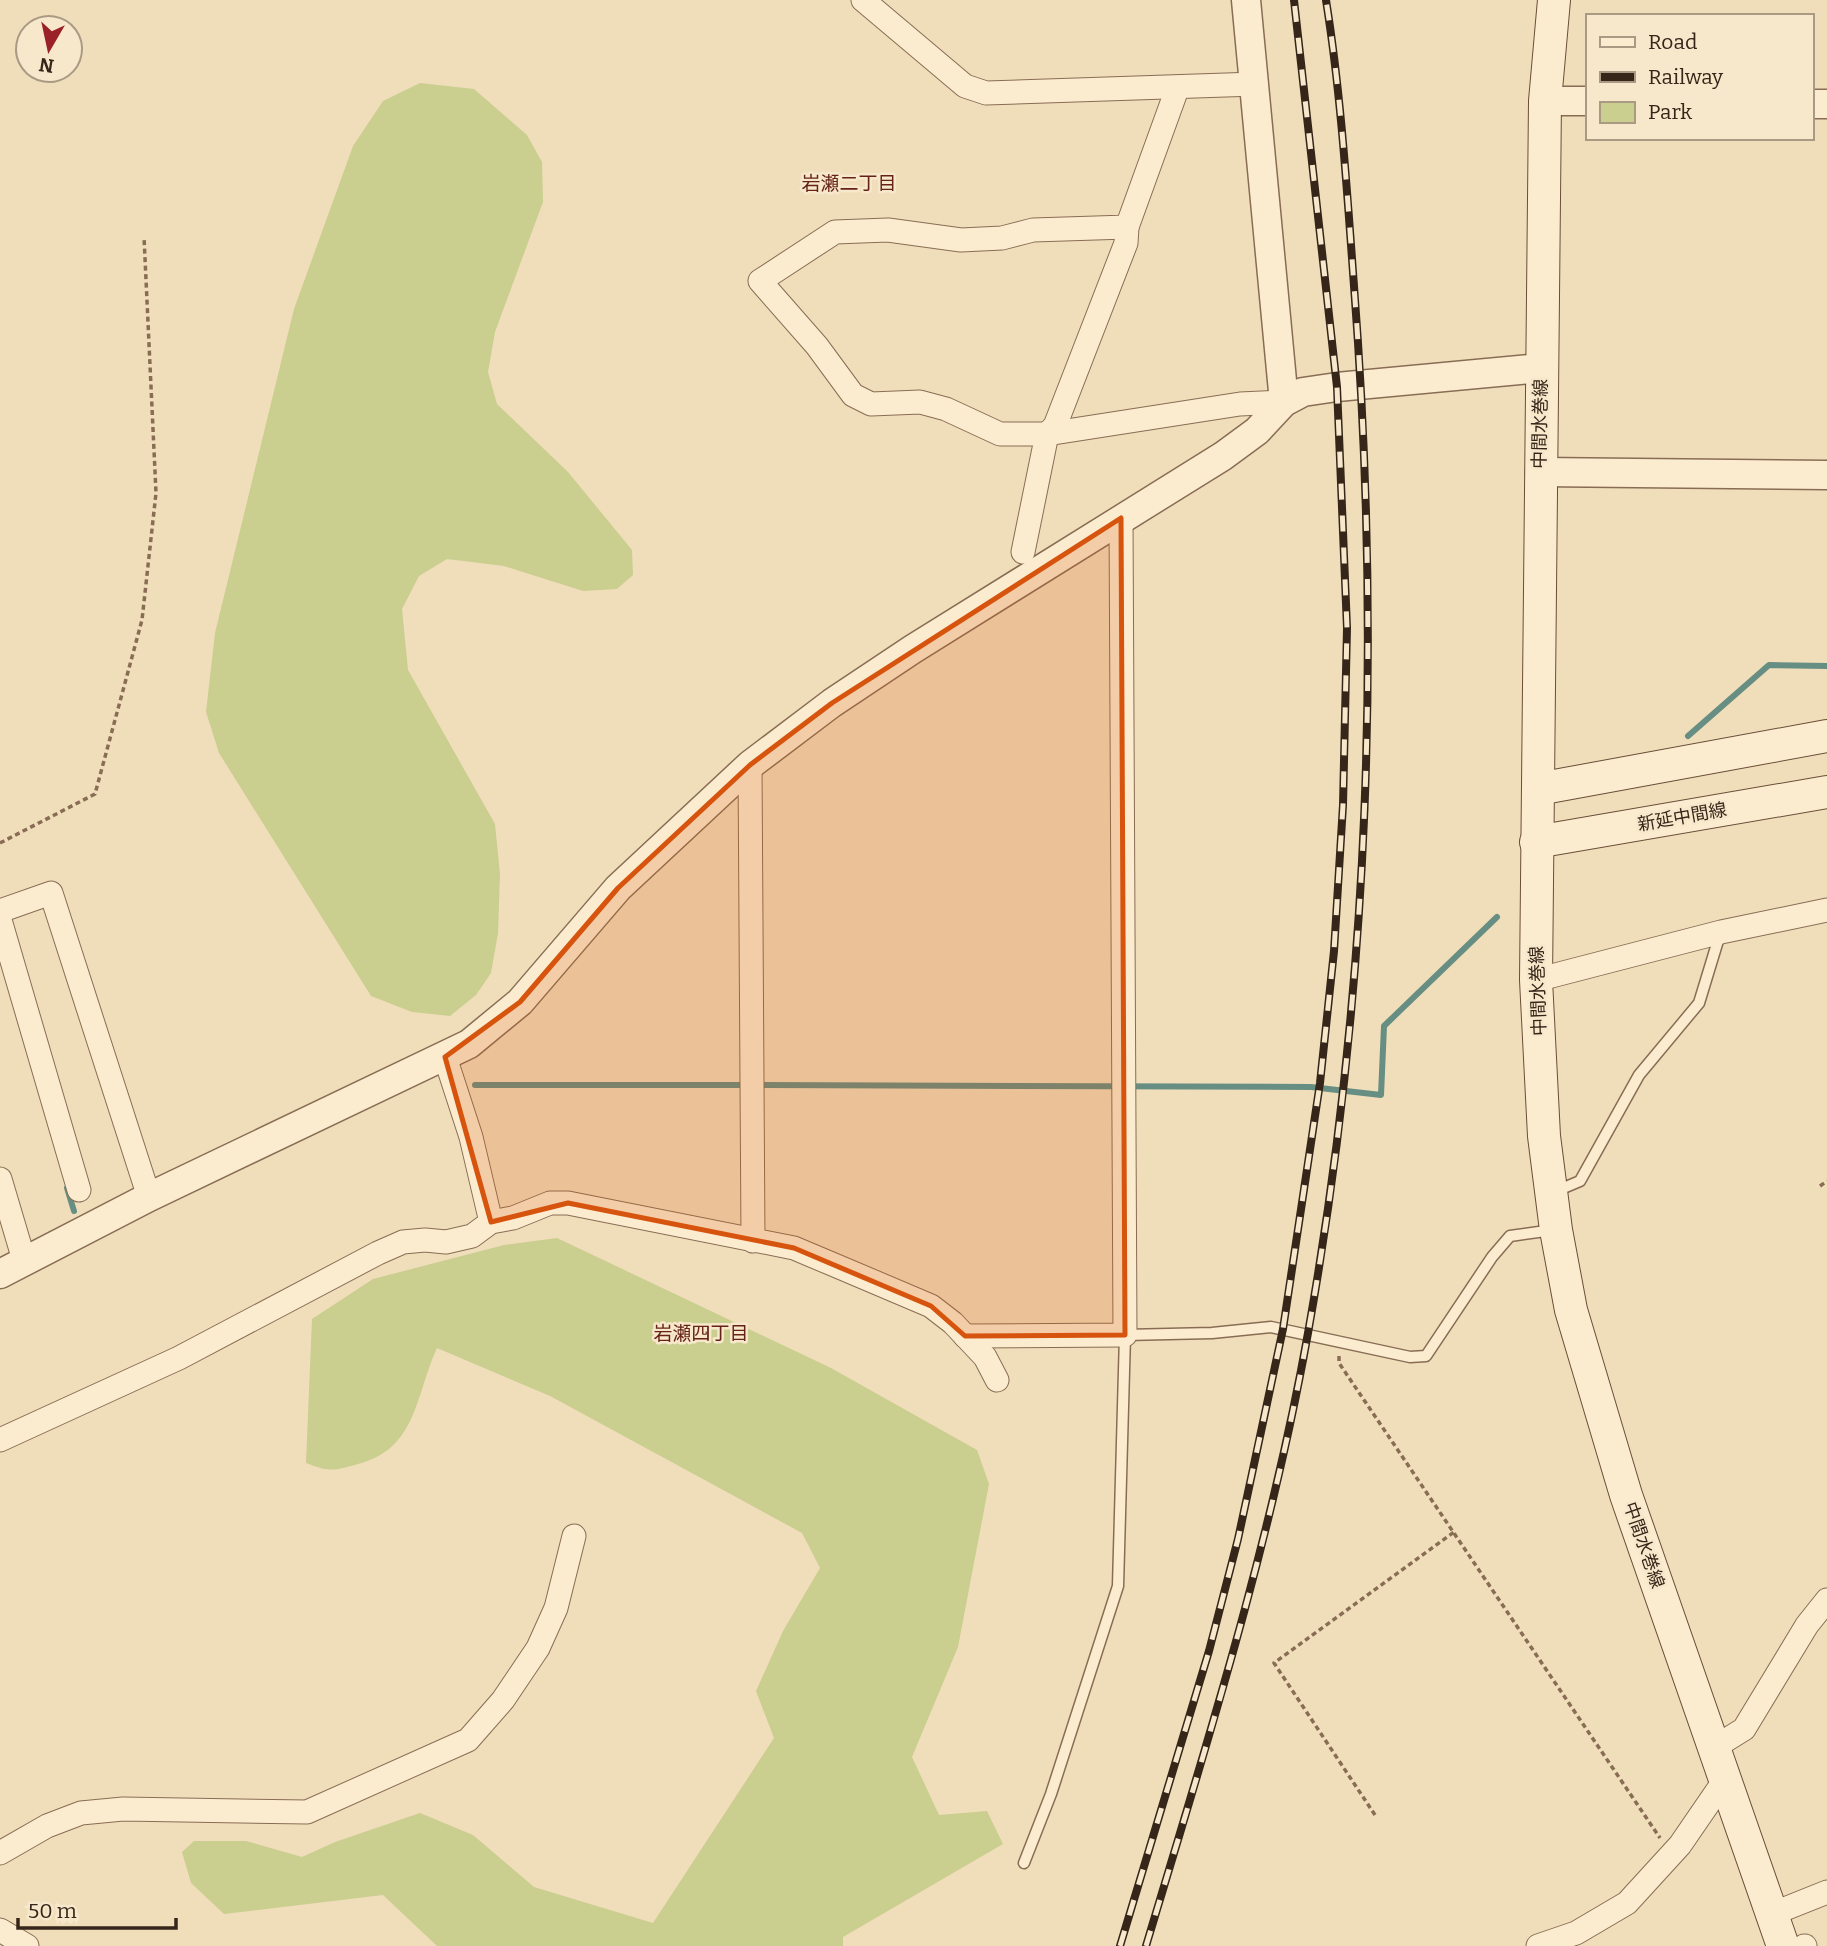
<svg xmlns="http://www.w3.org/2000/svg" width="1827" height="1946" font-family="Bitter,'Noto Sans JP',serif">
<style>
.green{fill:#cace8f}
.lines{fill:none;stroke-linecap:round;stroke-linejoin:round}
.stream{stroke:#678e82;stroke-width:6}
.service-casing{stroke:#886d54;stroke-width:13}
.minor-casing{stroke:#886d54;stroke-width:25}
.tertiary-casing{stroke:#886d54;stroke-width:31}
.secondary-casing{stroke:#6a4e38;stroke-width:34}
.path{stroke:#886d54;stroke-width:3.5;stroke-dasharray:5 3.5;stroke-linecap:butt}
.service{stroke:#fbebcf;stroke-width:10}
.minor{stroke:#fbebcf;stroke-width:23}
.tertiary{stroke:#fbebcf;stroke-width:28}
.secondary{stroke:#fbebcf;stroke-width:32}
.rail-casing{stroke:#36261a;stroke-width:8}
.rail{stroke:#f7e8cb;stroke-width:5;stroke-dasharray:16;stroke-linecap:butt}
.marked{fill:#d6540d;fill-opacity:0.2;stroke:#d6540d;stroke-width:5;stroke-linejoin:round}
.labels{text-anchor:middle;stroke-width:5;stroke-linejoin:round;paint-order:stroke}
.street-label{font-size:18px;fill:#36261a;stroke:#f7e8cb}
.neighbourhood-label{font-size:19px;fill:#652317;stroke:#f7e8cb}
</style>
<rect width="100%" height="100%" fill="#f0debb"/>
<g class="green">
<polygon points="420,83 474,89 527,135 542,162 543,202 495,332 488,372 497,404 568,472 632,550 633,575 617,589 583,591 504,566 447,559 419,576 402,609 408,670 495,824 500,874 498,933 491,973 476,995 450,1016 412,1012 371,996 219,753 206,712 215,633 294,309 353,146 383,101"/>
<path d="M 557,1238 L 831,1368 L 977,1450 L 989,1484 L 958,1647 L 912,1757 L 939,1815 L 987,1811 L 1003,1844 L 843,1937 L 843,1946 L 437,1946 L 383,1895 L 224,1914 L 191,1883 L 182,1852 L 194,1841 L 246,1841 L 302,1857 L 335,1842 L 420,1813 L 473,1835 L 534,1887 L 653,1923 L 774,1738 L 756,1691 L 783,1631 L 820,1568 L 802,1533 L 550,1396 L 437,1348 C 415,1396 417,1449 358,1464 C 334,1471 329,1472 306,1463 L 312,1319 L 373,1279 L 504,1245 Z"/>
</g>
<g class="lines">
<g class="stream">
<polyline points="1688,736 1769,665 1827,666"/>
<polyline points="475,1085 746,1085"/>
<polyline points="757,1085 1311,1087 1381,1095 1384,1026 1497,917"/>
<polyline points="67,1188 74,1211"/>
</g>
<g class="service-casing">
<g id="service">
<polyline points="1554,1192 1580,1181 1639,1075 1699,1003 1720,934"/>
<polyline points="1024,1863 1051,1794 1118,1586 1125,1335 1212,1333 1271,1327 1410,1357 1426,1356 1492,1257 1510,1236 1553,1230"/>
</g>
</g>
<g class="minor-casing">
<g id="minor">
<polyline points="863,0 965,86 986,93 1256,84"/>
<polyline points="1177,89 1127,227 1033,230 1002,238 961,240 888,230 835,232 760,281 817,346 853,395 871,404 920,402 946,409 1000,434 1047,434 1240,404 1284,402"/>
<polyline points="1023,552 1047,434 1055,426 1126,243 1127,227"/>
<polyline points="750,765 753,1241"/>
<polyline points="0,911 51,893 149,1197"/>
<polyline points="0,920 79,1190"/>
<polyline points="1536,980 1721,932 1827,910"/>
<polyline points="445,1057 471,1137 491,1222"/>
<polyline points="0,1179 24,1260"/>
<polyline points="965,1336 1125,1335 1121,518"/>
<polyline points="0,1440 179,1358 378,1253 403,1242 425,1240 446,1242 472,1236 491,1222 513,1218 550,1203 568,1203 794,1248 832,1264 931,1306 953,1323 985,1357 997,1380"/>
<polyline points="1715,1747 1744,1729 1807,1625 1827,1600"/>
<polyline points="0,1853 47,1826 81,1813 123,1809 307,1812 468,1740 503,1700 538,1648 556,1608 574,1536"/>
<polyline points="1772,1914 1827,1892"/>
<polyline points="0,1930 27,1946"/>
<polyline points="1538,1946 1576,1933 1627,1903 1680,1845 1726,1778"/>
<polyline points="1804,1946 1805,1946"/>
</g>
</g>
<g class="tertiary-casing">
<g id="tertiary">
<polyline points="1246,0 1284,402"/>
<polyline points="1545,101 1587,101"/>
<polyline points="1811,104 1827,104"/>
<polyline points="1540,472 1827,475"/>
<polyline points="0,1274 149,1197 469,1044 520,1002 618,888 750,765 832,703 913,649 1223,456 1257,431 1284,402 1303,392 1337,387 1541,368"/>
</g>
</g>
<g class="secondary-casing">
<g id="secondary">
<polyline points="1554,0 1545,101 1536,980 1544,1136 1556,1230 1571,1310 1626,1495 1783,1946"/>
<polyline points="1538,789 1827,736"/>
<polyline points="1536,842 1827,792"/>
</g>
</g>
<g class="path">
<polyline points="0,843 95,794 142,620 156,493 144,237"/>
<polyline points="1820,1186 1827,1181"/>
<polyline points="1339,1356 1339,1363 1660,1838"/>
<polyline points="1375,1815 1274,1663 1454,1532"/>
</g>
<use href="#service" class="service"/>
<use href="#minor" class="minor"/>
<use href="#tertiary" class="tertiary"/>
<use href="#secondary" class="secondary"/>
<g class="rail-casing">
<g id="rail">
<polyline points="1120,1946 1209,1651 1238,1539 1283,1329 1320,1083 1334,951 1343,805 1347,628 1337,387 1294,0"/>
<path d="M 1146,1946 C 1207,1743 1271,1541 1308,1333 C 1370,984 1381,639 1354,286 C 1347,191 1341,94 1326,0"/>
</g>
</g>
<use href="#rail" class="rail"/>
</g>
<path class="marked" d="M 1121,518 L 1125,1335 L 965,1336 L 931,1306 L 794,1248 L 568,1203 L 491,1222 L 445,1057 L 520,1002 L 618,888 L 750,765 L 832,703 Z"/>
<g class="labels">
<g class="street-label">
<text transform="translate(1540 424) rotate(-89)" y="6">中間水巻線</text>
<text transform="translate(1682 817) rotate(-10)" y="6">新延中間線</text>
<text transform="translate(1538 991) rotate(-92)" y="6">中間水巻線</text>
<text transform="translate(1644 1545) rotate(71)" y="6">中間水巻線</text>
</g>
<g class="neighbourhood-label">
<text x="849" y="190">岩瀬二丁目</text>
<text x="701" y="1340">岩瀬四丁目</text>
</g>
</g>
<rect x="1586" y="14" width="228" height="126" fill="#f7e8cb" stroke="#aa9a84" stroke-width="2"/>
<rect x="1600" y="37" width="35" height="10" fill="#fbebcf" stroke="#aa9a84" stroke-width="2"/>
<text x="1648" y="49" font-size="21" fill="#36261a">Road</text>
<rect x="1600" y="72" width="35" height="10" fill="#36261a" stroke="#aa9a84" stroke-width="2"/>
<text x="1648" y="84" font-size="21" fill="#36261a">Railway</text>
<rect x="1600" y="102" width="35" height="21" fill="#cace8f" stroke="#aa9a84" stroke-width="2"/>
<text x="1648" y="119" font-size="21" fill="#36261a">Park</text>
<g transform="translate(49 49) rotate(189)"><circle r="33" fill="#f7e8cb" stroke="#aa9a84" stroke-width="2"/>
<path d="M0-5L12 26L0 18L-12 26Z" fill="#9a2128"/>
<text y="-10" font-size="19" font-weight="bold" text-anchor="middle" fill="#36261a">N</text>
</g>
<path d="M18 1918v10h158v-10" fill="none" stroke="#36261a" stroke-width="3.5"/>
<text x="28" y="1918" font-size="21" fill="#36261a" stroke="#f7e8cb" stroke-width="5" paint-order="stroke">50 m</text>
</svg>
